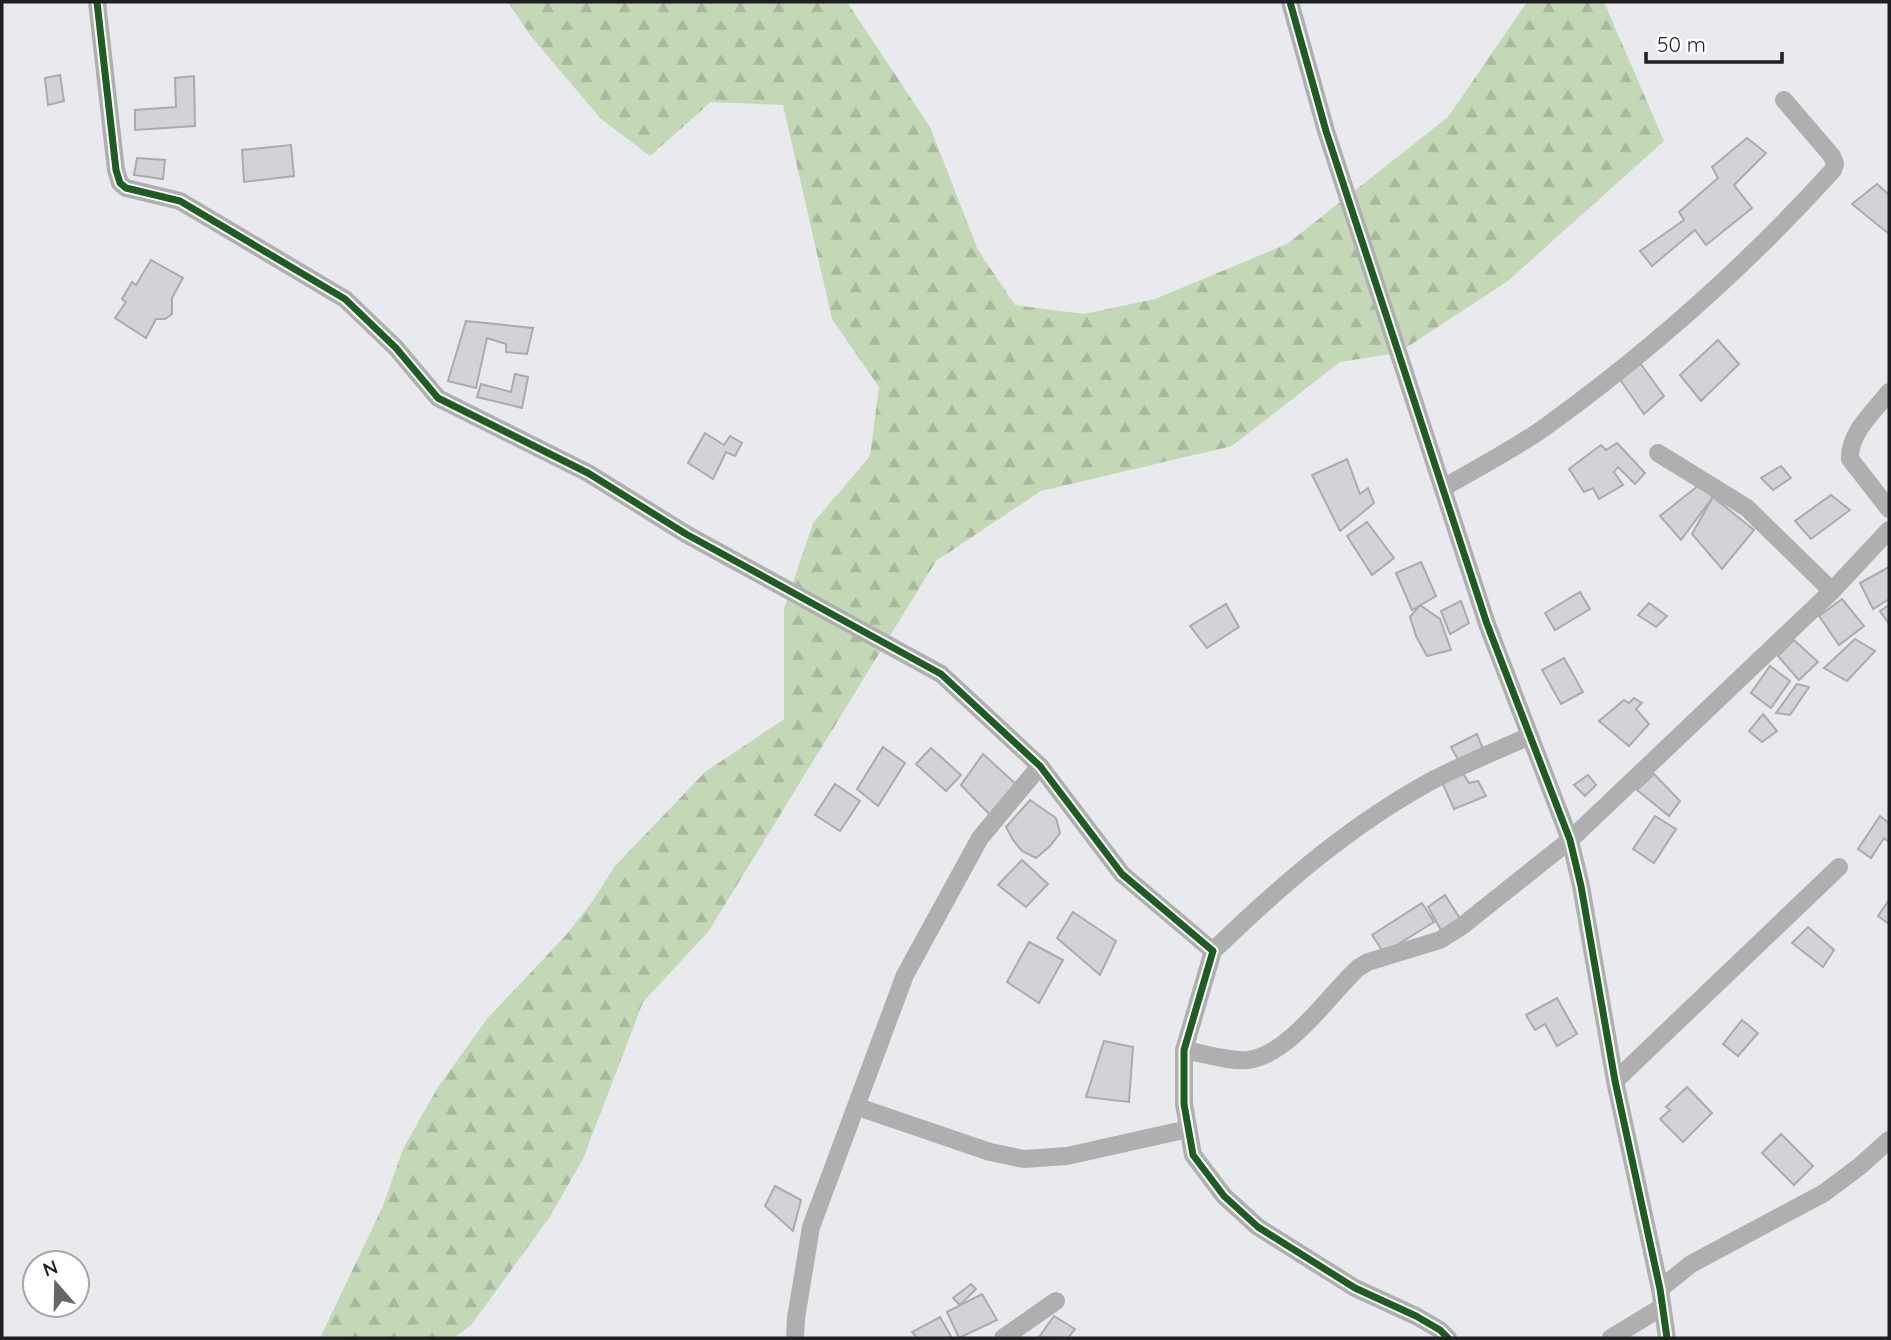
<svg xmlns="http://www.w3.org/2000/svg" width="1891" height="1340" font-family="Quicksand,sans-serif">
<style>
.forest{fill:url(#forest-firs)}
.building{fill:#d1d3d7;stroke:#a9abae;stroke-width:2}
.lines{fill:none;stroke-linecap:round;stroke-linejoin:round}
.minor{stroke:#b0afb0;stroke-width:18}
.cycleway-casing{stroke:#fff;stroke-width:11}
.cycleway{stroke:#1b5e20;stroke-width:7}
</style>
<defs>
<pattern id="forest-firs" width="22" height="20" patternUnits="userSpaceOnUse" patternTransform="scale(1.75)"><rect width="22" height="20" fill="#c5d8b6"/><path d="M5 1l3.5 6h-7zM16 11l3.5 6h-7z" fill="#a9b99c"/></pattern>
</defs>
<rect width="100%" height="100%" fill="#e8eaee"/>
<polygon class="forest" points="508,2 847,2 930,127 978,250 1015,305 1084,314 1155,299 1287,244 1448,117 1527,2 1604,2 1664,141 1508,281 1398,353 1340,362 1232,446 1041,491 936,561 708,932 643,1002 583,1159 549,1218 472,1324 454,1338 320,1338 383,1206 403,1149 438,1087 487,1019 566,935 592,902 615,866 705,772 784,719 784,609 813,523 870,456 879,387 832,319 783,105 711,102 650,156 600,118 530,35"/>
<g class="building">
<polygon points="60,75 64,101 48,105 45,78"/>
<polygon points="194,76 195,126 135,130 135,110 176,107 175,78"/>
<polygon points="1747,138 1766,153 1734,185 1752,208 1706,245 1695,230 1652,266 1640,251 1684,220 1679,212 1718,178 1712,167"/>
<polygon points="291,145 294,176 244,182 242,150"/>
<polygon points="137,158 165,160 163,179 134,175"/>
<polygon points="1877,184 1889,195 1889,234 1852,204"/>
<polygon points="151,260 183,278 172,298 172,314 165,319 156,319 146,338 115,318 126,302 122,299 132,282 136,285"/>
<polygon points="466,321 533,328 527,354 506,352 506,344 487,338 476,388 448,381"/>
<polygon points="1718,340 1739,364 1701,401 1680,375"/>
<polygon points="1640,363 1664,396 1644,414 1619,378"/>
<polygon points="515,374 528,377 522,408 477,397 481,384 511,392"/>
<polygon points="705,433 724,445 730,436 742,443 735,456 726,452 713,479 688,463"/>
<polygon points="1617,443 1645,473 1635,484 1618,467 1614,472 1623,485 1599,499 1593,488 1584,492 1569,469 1601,445 1606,450"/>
<polygon points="1347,459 1360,494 1368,488 1374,503 1340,531 1312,475"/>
<polygon points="1781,466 1791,478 1773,490 1761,478"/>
<polygon points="1699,485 1713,497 1681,540 1660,516"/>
<polygon points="1831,495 1850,510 1811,539 1795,521"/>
<polygon points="1713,497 1754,530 1722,569 1692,534"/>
<polygon points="1367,522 1394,558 1372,575 1347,536"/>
<polygon points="1421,562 1436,596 1412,610 1396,573"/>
<polygon points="1889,567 1889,599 1873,609 1860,583"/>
<polygon points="1580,592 1590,609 1555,630 1545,613"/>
<polygon points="1842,599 1864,626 1839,645 1819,616"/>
<polygon points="1461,601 1469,623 1450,634 1441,611"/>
<polygon points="1649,603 1667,616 1656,627 1638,615"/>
<polygon points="1226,604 1239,627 1207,648 1190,626"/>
<polygon points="1420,605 1440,619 1451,650 1427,656 1416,636 1410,617"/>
<polygon points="1889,605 1889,624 1880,611"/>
<polygon points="1855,639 1875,651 1847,681 1824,668"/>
<polygon points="1794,640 1818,662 1799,680 1778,656"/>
<polygon points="1564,658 1583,692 1561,704 1542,670"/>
<polygon points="1770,666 1790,681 1771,708 1751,693"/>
<polygon points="1797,684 1809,687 1790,715 1776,713"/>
<polygon points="1634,698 1642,703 1636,709 1649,724 1629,746 1599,721 1624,700 1629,703"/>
<polygon points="1763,714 1777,731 1762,742 1749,731"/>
<polygon points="1477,734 1485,754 1461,765 1451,747"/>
<polygon points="883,747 905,763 878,806 857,789"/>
<polygon points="931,748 961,775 946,791 916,764"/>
<polygon points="983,754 1018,786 992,817 961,785"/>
<polygon points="1461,770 1469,783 1478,781 1486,796 1454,809 1441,780"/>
<polygon points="1654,774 1680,801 1669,816 1637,790"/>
<polygon points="1588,775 1596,785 1585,796 1574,785"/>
<polygon points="835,784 860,801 840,831 815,815"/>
<polygon points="1030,800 1056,818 1060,833 1050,846 1036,858 1022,851 1013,840 1006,827"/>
<polygon points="1655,816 1676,829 1654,863 1633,849"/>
<polygon points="1880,816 1889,823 1889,842 1884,838 1871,858 1858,849"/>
<polygon points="1022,860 1048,884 1026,907 998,885"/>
<polygon points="1445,895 1461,920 1442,932 1428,907"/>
<polygon points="1889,900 1889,924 1878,916"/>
<polygon points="1422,903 1434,922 1384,953 1372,935"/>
<polygon points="1073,912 1116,941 1100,975 1057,938"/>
<polygon points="1808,927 1834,950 1823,967 1792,943"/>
<polygon points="1029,942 1063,960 1039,1003 1007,982"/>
<polygon points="1557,998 1577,1034 1557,1046 1545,1024 1535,1030 1526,1015"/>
<polygon points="1742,1020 1758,1033 1738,1056 1723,1044"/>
<polygon points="1104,1041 1133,1047 1129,1102 1086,1097"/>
<polygon points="1687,1087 1712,1113 1683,1142 1660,1119 1670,1110 1666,1107"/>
<polygon points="1781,1134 1813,1166 1794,1185 1762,1153"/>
<polygon points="775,1186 801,1200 793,1231 765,1206"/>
<polygon points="971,1284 976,1289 960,1305 953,1298"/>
<polygon points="982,1294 997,1320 959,1338 947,1312"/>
<polygon points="1054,1316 1075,1329 1068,1338 1039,1337"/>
<polygon points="940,1317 952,1338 917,1338 912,1332"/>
</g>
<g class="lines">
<g class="minor">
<polyline points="97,2 116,170 120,183 126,188 180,201 345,299 396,348 438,398 588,473 686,534 941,674 1040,766 1122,874 1213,951 1184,1050 1184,1104 1193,1155 1224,1196 1258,1227 1355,1288 1416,1316 1440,1330 1448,1338"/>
<polyline points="1290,2 1326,131 1487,624 1570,840 1581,886 1615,1081 1660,1289 1667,1338"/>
<path d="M 1889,392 C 1874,412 1849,432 1850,459 L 1889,509"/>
<polyline points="1658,453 1747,508 1832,591"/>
<path d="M 1443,488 C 1477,468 1515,449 1548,425 C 1650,351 1748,264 1833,170 L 1835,164 L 1832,156 L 1784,100"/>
<path d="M 1213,951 C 1280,886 1350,825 1433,780 C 1464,764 1498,750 1530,736"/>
<path d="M 1184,1050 C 1202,1053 1230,1062 1248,1060 C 1289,1055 1329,995 1358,968 L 1368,962 L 1440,940 L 1462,926 L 1570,840 L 1832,591 L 1889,530"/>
<polyline points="1615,1081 1839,867"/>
<polyline points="858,1107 990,1152 1024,1159 1067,1156 1188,1129"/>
<polyline points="1660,1289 1691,1264 1824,1193 1860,1166 1889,1140"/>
<polyline points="795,1338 796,1318 811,1227 905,975 980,838 1040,766"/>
<polyline points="1003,1338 1056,1301"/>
<polyline points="1611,1338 1662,1307"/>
</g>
<g class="cycleway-casing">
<g id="cycleway">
<polyline points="97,2 116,170 120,183 126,188 180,201 345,299 396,348 438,398 588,473 686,534 941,674 1040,766 1122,874 1213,951 1184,1050 1184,1104 1193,1155 1224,1196 1258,1227 1355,1288 1416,1316 1440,1330 1448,1338"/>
<polyline points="1290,2 1326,131 1487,624 1570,840 1581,886 1615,1081 1660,1289 1667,1338"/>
</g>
</g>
<use href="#cycleway" class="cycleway"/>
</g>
<rect width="1891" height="1340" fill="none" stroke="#1e1f22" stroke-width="7"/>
<g transform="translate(56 1284) rotate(340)"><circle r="33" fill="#ffffff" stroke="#a5a5a7" stroke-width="2"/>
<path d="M0-5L12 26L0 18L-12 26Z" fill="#656669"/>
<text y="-10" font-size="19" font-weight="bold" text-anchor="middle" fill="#1e1f22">N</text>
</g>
<path d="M1646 52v10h136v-10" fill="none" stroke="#1e1f22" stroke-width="3.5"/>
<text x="1657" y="52" font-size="21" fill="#1e1f22" stroke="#ffffff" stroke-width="5" paint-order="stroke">50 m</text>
</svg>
